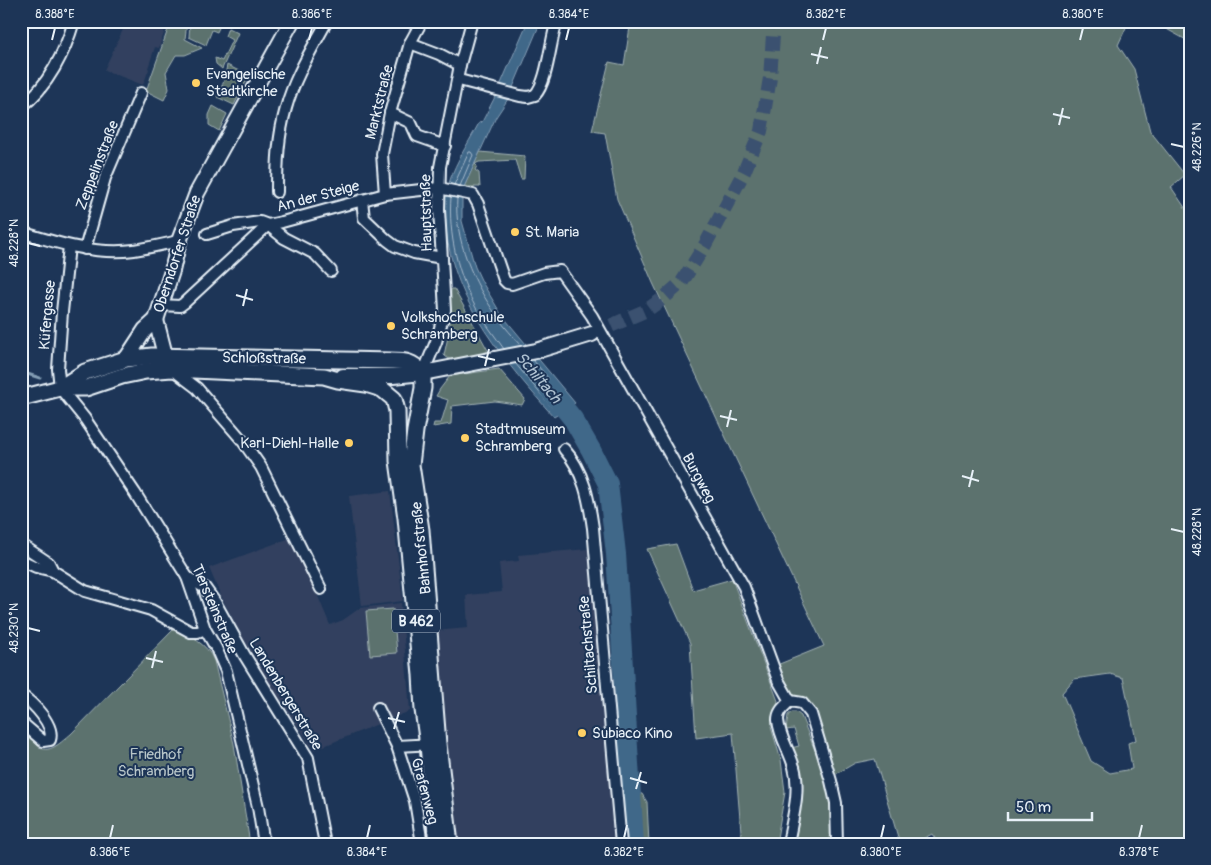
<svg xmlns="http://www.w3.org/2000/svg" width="1211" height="865" font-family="Pangolin,sans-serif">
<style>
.built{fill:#32415f}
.green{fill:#5c726e;stroke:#a2b2b3;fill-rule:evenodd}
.water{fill:#416789;stroke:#849eb5}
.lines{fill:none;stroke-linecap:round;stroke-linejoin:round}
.shore{stroke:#a5bacc;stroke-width:1}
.stream{stroke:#849eb5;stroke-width:3}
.river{stroke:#416789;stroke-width:20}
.secondary-tunnel{stroke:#3b516f;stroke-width:14;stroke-dasharray:14 7;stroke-linecap:butt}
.street-casing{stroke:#e8f1f8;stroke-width:14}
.secondary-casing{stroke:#e8f1f8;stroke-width:18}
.primary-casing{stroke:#e8f1f8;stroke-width:19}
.street{stroke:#1d3557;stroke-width:10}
.secondary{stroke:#1d3557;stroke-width:14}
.primary{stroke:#1d3557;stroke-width:15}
.ticks{fill:none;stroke:#e8f1f8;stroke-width:2}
.poi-dot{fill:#ffd166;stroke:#1d3557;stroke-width:2}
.labels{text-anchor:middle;stroke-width:4;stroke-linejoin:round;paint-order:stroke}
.shield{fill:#1d3557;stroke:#abb9c8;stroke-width:1}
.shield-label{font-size:14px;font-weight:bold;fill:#e8f1f8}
.poi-label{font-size:15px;fill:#e8f1f8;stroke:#1d3557;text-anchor:start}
.street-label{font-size:15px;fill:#e8f1f8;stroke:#1d3557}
.park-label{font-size:15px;fill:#b7c5c8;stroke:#1d3557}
.water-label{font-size:16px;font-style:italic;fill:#aec1d1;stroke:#1d3557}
.neatline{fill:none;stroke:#e8f1f8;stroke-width:2}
.ticks-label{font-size:12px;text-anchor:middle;fill:#e8f1f8}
</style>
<rect width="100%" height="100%" fill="#1d3557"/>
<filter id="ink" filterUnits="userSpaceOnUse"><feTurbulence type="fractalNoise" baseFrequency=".02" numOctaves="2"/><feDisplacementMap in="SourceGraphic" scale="10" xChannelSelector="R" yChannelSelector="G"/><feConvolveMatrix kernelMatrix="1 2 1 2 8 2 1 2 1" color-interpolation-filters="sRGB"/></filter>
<g filter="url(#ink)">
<g class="built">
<polygon points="127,21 168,21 159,48 155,47 148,68 149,69 143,85 104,70"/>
<polygon points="390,491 403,601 362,606 349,496"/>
<polygon points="293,537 330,625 343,620 360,608 401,603 410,711 314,750 273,689 243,638 222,598 209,568"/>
<polygon points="588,549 616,844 455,844 435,631 468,628 466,595 502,592 499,563 519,561 518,555"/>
</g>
<g class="green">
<polygon points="171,21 187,22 185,39 202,48 185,55 176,55 166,72 169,89 164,100 146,91"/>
<polygon points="190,21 222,21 217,32 212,30 206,45 189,37"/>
<path d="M 630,21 L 1129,21 L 1118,45 L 1134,69 L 1150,131 L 1185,175 L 1171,187 L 1190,215 L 1190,844 L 939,844 L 932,834 L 913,844 L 900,844 L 875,759 L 855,763 L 836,774 C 830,764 825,753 822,742 C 816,716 819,704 790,694 L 777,665 L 824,646 L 653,283 L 617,199 L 605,133 L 592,131 L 609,62 L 624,65 L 630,27 ZM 1110,674 L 1123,678 L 1136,740 L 1128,743 L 1132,769 L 1110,773 L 1091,761 L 1062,693 L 1074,679 Z"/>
<polygon points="1152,21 1190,21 1190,42"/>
<polygon points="228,28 238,33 222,69 216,64 215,58 222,61 232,40 225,36"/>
<polygon points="227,65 249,76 234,105 217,97 224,81"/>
<polygon points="213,106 227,114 219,131 209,125 209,115"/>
<polygon points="480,152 525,156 524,179 521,179 515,160 479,162 475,164 477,166 475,170 479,173 480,187 464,187"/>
<path d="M 451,289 L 454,289 L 490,354 C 478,356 453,366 444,355 L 450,328 Z"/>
<polygon points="499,369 525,399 522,405 495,401 452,406 451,424 433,427 434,423 441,423 448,400 436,396 440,389 450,376"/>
<polygon points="676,544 693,590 732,579 778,701 771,727 781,760 785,792 776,844 742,844 733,733 696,738 690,643 647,549"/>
<polygon points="393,609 397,653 370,655 366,611"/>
<path d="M 174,629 C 191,637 207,643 214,661 L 234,744 L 250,844 L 21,844 L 21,727 C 29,733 31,739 37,745 C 48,757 62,741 71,734 Z"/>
<polygon points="792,712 796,712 801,716 827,780 834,814 831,844 789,844 795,821 802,803 801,780 791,748 799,746 794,729 786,730 788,715"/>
<polygon points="636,793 642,794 647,802 649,844 639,844"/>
</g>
<path class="water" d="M 528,21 L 541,21 L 508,99 L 496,117 L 464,187 L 462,199 L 462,221 L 475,267 L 482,282 L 501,314 L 575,403 L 554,417 C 506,363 454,304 446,229 C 445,218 444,206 446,195 C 451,168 467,146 479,123 L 482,122 L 496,95 Z"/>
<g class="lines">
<g class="shore">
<polyline points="454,185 469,152 471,152 473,155 460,186"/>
<path d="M 451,197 C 448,235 458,275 476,308 C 484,322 495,336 504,349"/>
<path d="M 457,198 C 454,239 473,283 497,316 C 504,327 513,336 522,346"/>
<polyline points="515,363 553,409 556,409 565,403 566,400 533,360"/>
</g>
<polyline class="stream" points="21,372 40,378"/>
<polyline class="river" points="549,389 573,419 591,450 608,484 616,554 634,844"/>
<polyline class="secondary-tunnel" points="592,334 647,310 665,297 682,282 705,245 744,172 761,131 770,78 774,21"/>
<g class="street-casing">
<g id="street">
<polyline points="410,43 439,54 460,65"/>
<path d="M 459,80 L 520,96 L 528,97 L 535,95 C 548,81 550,41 557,21"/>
<path d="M 21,107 C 48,87 65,52 74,21"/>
<polyline points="390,113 411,123 417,136 445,146"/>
<path d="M 277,192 C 277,163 278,136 286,108 C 294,78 312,49 327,21"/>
<polyline points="385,194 382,154 390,113 410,43 422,21"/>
<polyline points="362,200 364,218 387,240 395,246 414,253 442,258"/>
<polyline points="268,225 284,238 315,254 331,271"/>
<path d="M 21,232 C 57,243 96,255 134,250 C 149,248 164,244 179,241"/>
<polyline points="207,234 233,226 260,222 268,225 282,222 385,194 439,188 473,195 478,204 504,280 507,283 512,284 544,273 560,271 592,316 744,587 778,680 790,701"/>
<polyline points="69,246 62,312 58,369 60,388 85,419 135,493 187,577 205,629 216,648 226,671 258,807 264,844"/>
<polyline points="85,249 105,178 141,93"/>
<polyline points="160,305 180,306 184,303 268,225"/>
<polyline points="172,369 197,388 242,440 261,467 321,589"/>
<polyline points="423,373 436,342 445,310 439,210 440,167 460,65 472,21"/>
<path d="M 564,449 C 584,471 589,500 593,528 L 621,844"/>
<polyline points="25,547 49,563 53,571"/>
<polyline points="21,560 36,567 53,571 85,591 151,610 191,632 198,632 205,629"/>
<polyline points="187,577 205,588 215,602 245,656 308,758 325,844"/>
<path d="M 21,695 C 33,703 55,725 50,740 L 43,741 L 21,722"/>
<polyline points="790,701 802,703 811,714 831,781 836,803 837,844"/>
<polyline points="378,708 397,746 434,744"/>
<polyline points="397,746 415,801 422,844"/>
<path d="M 788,844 C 792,820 801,791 794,767 C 790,752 779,736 778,720 C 778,711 784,707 790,701"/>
</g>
</g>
<g class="secondary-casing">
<g id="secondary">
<polyline points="156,320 165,355 171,367"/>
<polyline points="126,359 145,330 156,320 172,271 179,241 197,193 292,21"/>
<polyline points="343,376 393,376 423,373 536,351 592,334"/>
</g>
</g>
<g class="primary-casing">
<g id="primary">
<polyline points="60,388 86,388 122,376 146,371 172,369 324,376 338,380 366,384 382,389 394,399 397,411 398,461 406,518 421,675 423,710 428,745 437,844"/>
<path d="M 21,398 L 60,388 L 85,372 L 126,359 L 152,356 L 391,361 C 407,361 412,362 423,373 L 423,388 L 415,431 L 411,465 L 421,530 L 438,744 L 450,844"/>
</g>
</g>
<use href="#street" class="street"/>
<use href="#secondary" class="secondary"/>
<use href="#primary" class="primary"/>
</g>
</g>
<path class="ticks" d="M 52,40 L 55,28M 309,40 L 312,28M 566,40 L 569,28M 823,40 L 826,28M 1080,40 L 1083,28M 811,54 L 828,58M 817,64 L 821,47M 1053,114 L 1070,118M 1059,125 L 1063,108M 1171,144 L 1184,147M 28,243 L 40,246M 236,295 L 253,300M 243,306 L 247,289M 478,356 L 495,360M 485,366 L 489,349M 720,416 L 737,420M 727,427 L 731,410M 962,476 L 979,481M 969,487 L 973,470M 1171,529 L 1184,532M 28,628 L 40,631M 146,658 L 163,662M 152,668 L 156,651M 388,718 L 405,722M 394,729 L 399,712M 630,778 L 647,783M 636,789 L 641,772M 110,838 L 113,825M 367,838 L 370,825M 624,838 L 627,825M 881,838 L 884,825M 1139,838 L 1142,825"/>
<g class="poi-dot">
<circle cx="196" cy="83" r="5"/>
<circle cx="515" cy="232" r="5"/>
<circle cx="391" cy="326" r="5"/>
<circle cx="465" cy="438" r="5"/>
<circle cx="349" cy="443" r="5"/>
<circle cx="582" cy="733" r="5"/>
</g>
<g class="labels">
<rect class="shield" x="392" y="609.5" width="48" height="23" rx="4"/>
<g class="shield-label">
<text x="416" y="626">B 462</text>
</g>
<g class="poi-label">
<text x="206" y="79">Evangelische<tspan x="206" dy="17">Stadtkirche</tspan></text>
<text x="525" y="237">St. Maria</text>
<text x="401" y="322">Volkshochschule<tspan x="401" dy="17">Schramberg</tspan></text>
<text x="475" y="434">Stadtmuseum<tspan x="475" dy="17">Schramberg</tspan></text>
<text x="339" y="448" text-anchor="end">Karl-Diehl-Halle</text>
<text x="592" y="738">Subiaco Kino</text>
</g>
<g class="street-label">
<text transform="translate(379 102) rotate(-76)" y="5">Marktstraße</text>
<text transform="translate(97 165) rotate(-69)" y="5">Zeppelinstraße</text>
<text transform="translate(318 196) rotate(-15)" y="5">An der Steige</text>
<text transform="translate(426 213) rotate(-91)" y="5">Hauptstraße</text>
<text transform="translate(177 254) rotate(-72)" y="5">Oberndorfer Straße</text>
<text transform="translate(47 315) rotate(-85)" y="5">Küfergasse</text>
<text transform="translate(264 358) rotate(1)" y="5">Schloßstraße</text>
<text transform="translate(699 478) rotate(62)" y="5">Burgweg</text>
<text transform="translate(421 548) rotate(-96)" y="5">Bahnhofstraße</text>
<text transform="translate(215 609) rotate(67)" y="5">Tiersteinstraße</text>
<text transform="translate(588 645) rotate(-95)" y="5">Schiltachstraße</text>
<text transform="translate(286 694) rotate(59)" y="5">Landenbergerstraße</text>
<text transform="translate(425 791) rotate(75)" y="5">Grafenweg</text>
</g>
<g class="park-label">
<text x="156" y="759">Friedhof<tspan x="156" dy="17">Schramberg</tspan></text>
</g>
<g class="water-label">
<text transform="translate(539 377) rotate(50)" y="6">Schiltach</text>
</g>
</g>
<rect width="1211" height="865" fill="none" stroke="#1d3557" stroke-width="55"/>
<path d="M1008 812v8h84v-8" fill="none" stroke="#e8f1f8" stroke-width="2.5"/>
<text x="1016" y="812" font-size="15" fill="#e8f1f8" stroke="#1d3557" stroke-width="4" paint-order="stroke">50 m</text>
<rect x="28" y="28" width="1156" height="810" class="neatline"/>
<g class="ticks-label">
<text x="55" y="18">8.388°E</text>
<text x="312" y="18">8.386°E</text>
<text x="569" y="18">8.384°E</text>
<text x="826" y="18">8.382°E</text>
<text x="1083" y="18">8.380°E</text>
<text transform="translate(1197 147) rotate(-90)" y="4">48.226°N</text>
<text transform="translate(14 243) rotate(-90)" y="4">48.228°N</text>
<text transform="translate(1197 532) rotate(-90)" y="4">48.228°N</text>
<text transform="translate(14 628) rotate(-90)" y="4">48.230°N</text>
<text x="110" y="856">8.386°E</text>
<text x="367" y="856">8.384°E</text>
<text x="624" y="856">8.382°E</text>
<text x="881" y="856">8.380°E</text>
<text x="1139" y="856">8.378°E</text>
</g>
</svg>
